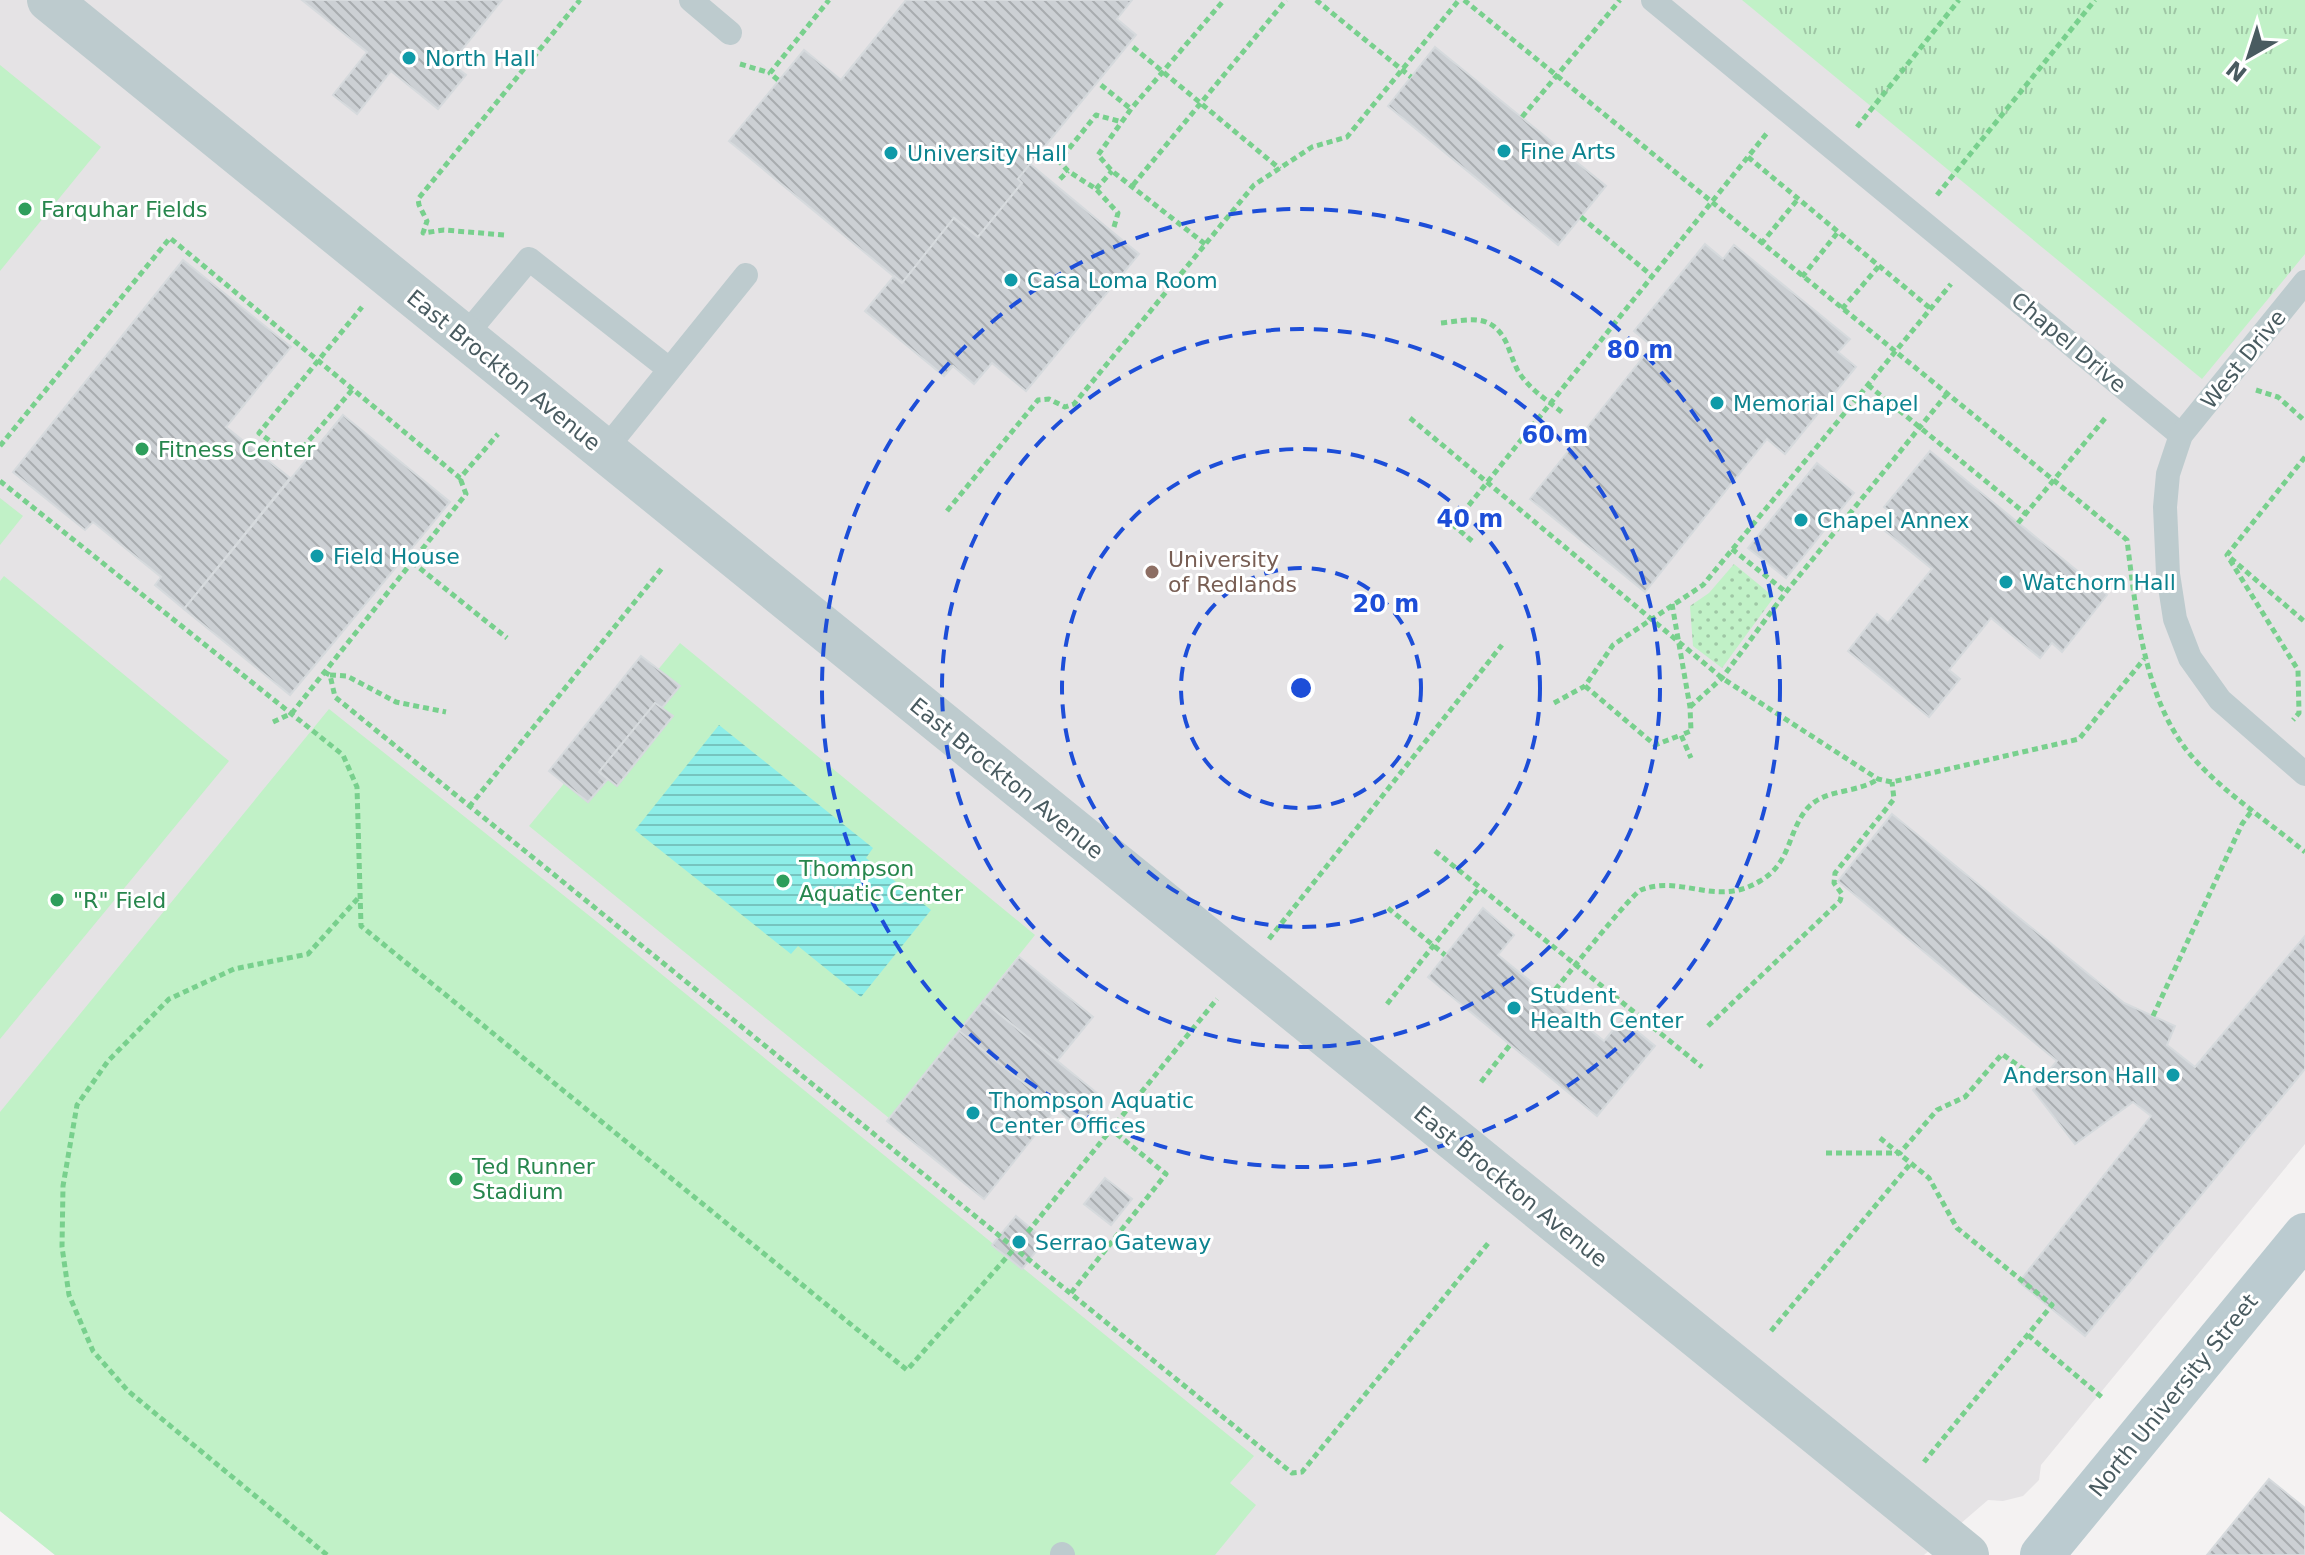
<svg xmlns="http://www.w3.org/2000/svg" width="2305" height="1555" font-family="'DejaVu Sans',sans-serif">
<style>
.education{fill:#e5e3e5}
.grass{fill:url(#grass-tufts)}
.garden{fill:url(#garden-dots)}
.pitch{fill:#c1f1c7}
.water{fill:url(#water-rules)}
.building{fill:url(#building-back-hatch);stroke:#d6dadd;stroke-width:2}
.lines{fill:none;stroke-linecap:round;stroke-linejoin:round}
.path{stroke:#78d08d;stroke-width:5;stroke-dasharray:6 4;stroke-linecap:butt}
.lane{stroke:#bdcbce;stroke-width:24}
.street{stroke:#bdcbce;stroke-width:44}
.secondary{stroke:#bbcbd0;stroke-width:44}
.ring{fill:none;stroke:#1d4ed8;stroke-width:4;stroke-dasharray:14 10}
.culture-dot{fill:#0f9aa8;stroke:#fff;stroke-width:3}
.leisure-dot{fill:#2e9e5b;stroke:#fff;stroke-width:3}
.education-dot{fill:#8d6e63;stroke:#fff;stroke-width:3}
.labels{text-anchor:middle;stroke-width:6;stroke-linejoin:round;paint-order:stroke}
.culture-label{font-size:22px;fill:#0d838f;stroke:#fff;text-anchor:start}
.leisure-label{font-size:22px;fill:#27864d;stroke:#fff;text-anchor:start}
.street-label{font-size:22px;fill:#495b60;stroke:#fff}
.education-label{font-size:22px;fill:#785e54;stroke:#fff;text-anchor:start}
.centre{fill:#1d4ed8;stroke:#fff;stroke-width:4}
.ring-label{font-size:24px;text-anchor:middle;font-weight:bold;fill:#1d4ed8;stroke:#fff;stroke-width:6;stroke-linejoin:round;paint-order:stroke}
</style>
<defs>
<pattern id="grass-tufts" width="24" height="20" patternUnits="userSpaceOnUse" patternTransform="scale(2)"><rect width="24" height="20" fill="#c1f1c7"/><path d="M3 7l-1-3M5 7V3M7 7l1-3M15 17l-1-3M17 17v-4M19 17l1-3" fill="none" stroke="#9fc6a5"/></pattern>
<pattern id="garden-dots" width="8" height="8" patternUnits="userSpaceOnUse" patternTransform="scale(2)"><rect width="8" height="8" fill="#c1f1c7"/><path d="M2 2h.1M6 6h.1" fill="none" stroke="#9fc6a5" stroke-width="1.8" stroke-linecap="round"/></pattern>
<pattern id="water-rules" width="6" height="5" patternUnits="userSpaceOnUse" patternTransform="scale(2)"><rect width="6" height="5" fill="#8eeee8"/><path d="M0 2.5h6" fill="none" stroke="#76c4bf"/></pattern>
<pattern id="building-back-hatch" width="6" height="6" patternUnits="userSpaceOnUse" patternTransform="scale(2)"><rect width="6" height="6" fill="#ccd0d4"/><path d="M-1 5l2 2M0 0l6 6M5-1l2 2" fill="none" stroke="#a8acaf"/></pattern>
</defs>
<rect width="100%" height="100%" fill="#f4f2f2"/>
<polygon class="education" points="0,0 2305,0 2305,1144 2041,1465 2039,1480 2023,1496 2003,1501 1988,1500 1924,1555 55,1555 0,1511"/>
<polygon class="grass" points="1742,0 2305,0 2305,254 2202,379"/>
<polygon class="garden" points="1734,564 1774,597 1722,668 1693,646 1690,606 1709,593"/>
<g class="pitch">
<polygon points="0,65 101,147 0,271"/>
<polygon points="0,498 23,516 0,545"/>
<polygon points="4,576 229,761 0,1039 0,581"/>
<polygon points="680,643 1035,935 889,1118 529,826"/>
<polygon points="329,709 601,925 1254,1456 1230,1483 1256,1505 1215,1555 55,1555 0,1511 0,1112"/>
</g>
<polygon class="water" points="719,725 873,848 866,858 931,910 861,997 798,946 791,954 635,830"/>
<g class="building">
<polygon points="302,0 502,0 451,63 466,75 438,109 391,71 357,114 333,95 367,52"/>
<polygon points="906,0 1132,0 1117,19 1136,35 1018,179 1022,183 978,237 954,218 902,283 729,141 804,50 841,80"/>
<polygon points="1435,47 1606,186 1558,245 1388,106"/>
<polygon points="1030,164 1139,254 1026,391 992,363 974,384 953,366 944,376 865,311 894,276 902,283 954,218 978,237 1022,183 1018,179"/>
<polygon points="1705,244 1723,259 1734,245 1850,339 1838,352 1856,367 1785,454 1767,439 1645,592 1530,499 1652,346 1634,331"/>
<polygon points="183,260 291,347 226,427 290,478 184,609 155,585 161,577 93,522 85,530 13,472"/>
<polygon points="343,415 450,502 290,695 184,609"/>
<polygon points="1930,451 2107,595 2062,652 2052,643 2040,658 1991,618 1949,670 1960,679 1929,717 1848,651 1877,614 1888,623 1932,569 1884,530 1896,516 1884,507"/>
<polygon points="1817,463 1854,493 1786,578 1748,548"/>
<polygon points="641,656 680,686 662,708 655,703 599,772 608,779 588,802 549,771"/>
<polygon points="655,703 673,716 617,786 599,772"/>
<polygon points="1892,814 2124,1003 2175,1026 2167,1045 2195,1067 2305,936 2305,1069 2085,1336 2019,1282 2151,1116 2133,1102 2075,1144 2033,1090 2057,1061 1838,881"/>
<polygon points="1483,908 1514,935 1498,955 1604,1041 1622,1019 1655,1046 1597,1116 1428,977"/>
<polygon points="1019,957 1093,1017 1057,1061 983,1001"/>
<polygon points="983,1001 1103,1098 1079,1127 959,1031"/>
<polygon points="959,1031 1056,1109 984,1199 887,1121"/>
<polygon points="1105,1178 1132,1199 1111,1225 1084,1204"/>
<polygon points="1016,1216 1045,1240 1022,1269 992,1245"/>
<polygon points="2269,1479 2305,1508 2305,1555 2207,1555"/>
</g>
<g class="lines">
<g class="path">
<polyline points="1316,0 1411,77"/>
<path d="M 1464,0 L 2127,540 C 2136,611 2144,706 2196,761 C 2226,794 2270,823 2305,852"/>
<polyline points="1133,47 1280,169"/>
<polyline points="740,64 770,73"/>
<polyline points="778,80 770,73 829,0"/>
<polyline points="1101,85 1131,109"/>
<polyline points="1522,117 1620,0"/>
<polyline points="1857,127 1959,0"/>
<polyline points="1748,157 1931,309"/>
<polyline points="1060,179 1068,171"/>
<polyline points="1133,185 1286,0"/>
<polyline points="1096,189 1112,171"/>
<polyline points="1937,195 2095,0"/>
<polyline points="1581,217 1651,275"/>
<polyline points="1114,227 1118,213 1096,189 1068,171 1059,161 1096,115 1122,122"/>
<polyline points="504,235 444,230 423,233 427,221 419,205 418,199 580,0"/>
<polyline points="1205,244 1112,171 1098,155 1131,109 1224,0"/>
<polyline points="1761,244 1798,199"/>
<polyline points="1802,277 1838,232"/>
<polyline points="1842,309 1879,266"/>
<path d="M 1441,323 C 1468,320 1491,312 1506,342 C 1510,351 1513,361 1518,371 C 1529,389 1547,400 1563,413"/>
<polyline points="1868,385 2026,514"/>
<polyline points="352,390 294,458 259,433 362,307"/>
<polyline points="2256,390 2278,397 2305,421"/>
<polyline points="1410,418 1722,678 1878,779 1892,782 2079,739 2144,659"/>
<polyline points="0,446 170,238 460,478 498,434"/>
<polyline points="2305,457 2227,555 2305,622"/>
<polyline points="0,481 343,755 357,787 361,926 907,1370 1014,1249 1217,999"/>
<polyline points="947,511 1038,400 1049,399 1065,407 1074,404 1254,185 1312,147 1347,137 1459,0"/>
<polyline points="2018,523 2107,416"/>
<polyline points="1472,541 1453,525 1767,133"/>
<polyline points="1732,549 1786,592"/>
<polyline points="2230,560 2298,670 2299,713 2293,720"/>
<polyline points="412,562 507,638"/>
<polyline points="1672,604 1690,707 1691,731 1681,735 1691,758"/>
<polyline points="324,672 330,675 335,697 1292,1473 1302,1472 1490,1241"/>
<polyline points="330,675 347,676 396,702 446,712"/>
<polyline points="1585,686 1655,745 1681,735"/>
<polyline points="1554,703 1585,686 1613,645 1703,585 1951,284"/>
<polyline points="1690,707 1722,678 1786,592 1946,395"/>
<polyline points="273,722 292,713 466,494 460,478"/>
<polyline points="469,807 663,567"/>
<polyline points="1435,851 1702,1067"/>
<polyline points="1388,908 1445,955"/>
<polyline points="1269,939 1502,645"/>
<path d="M 1549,997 C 1563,981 1631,894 1641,890 C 1682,874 1716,908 1760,881 C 1791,863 1787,834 1806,810 C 1823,788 1857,794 1878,779"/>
<polyline points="1387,1004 1480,887"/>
<polyline points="2153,1016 2242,824 2253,809"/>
<polyline points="1708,1026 1840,901 1842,894 1834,883 1835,873 1894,799 1892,782"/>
<polyline points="1481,1082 1510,1045"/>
<polyline points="1880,1138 1929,1178 1957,1228 2052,1305 1924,1462"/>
<polyline points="1826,1153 1900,1153 1937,1110 1965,1097 2002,1054 2040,1081"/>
<polyline points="1071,1293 1166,1174 1112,1130"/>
<polyline points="1771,1331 1911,1163"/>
<polyline points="2028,1335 2104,1399"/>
<polyline points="327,1555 128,1391 93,1351 69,1295 62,1247 63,1186 77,1105 108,1061 169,999 234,969 308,954 360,896"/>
</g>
<g class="lane">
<polyline points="691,0 730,33"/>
<polyline points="1653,0 2181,435"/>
<polyline points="2305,282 2181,435 2168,474 2165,507 2168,574 2175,619 2190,658 2220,700 2305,774"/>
<polyline points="464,337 529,259 669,369"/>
<polyline points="604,451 746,275"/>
<polyline points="1062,1554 1063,1555"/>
</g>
<polyline class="street" points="49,0 1967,1555"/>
<polyline class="secondary" points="2042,1555 2305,1235"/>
</g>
<g class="ring">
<circle cx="1301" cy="688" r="120"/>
<circle cx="1301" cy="688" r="239"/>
<circle cx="1301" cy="688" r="359"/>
<circle cx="1301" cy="688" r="479"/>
</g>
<g class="culture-dot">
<circle cx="409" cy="58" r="8"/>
<circle cx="1504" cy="151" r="8"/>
<circle cx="891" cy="153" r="8"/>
<circle cx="1011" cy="280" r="8"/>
<circle cx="1717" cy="403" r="8"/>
<circle cx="1801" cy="520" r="8"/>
<circle cx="317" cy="556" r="8"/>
<circle cx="2006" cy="582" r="8"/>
<circle cx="1514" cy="1008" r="8"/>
<circle cx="2173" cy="1075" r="8"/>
<circle cx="973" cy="1113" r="8"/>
<circle cx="1019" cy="1242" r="8"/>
</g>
<g class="leisure-dot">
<circle cx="25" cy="209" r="8"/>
<circle cx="142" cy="449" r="8"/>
<circle cx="783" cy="881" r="8"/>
<circle cx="57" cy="900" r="8"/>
<circle cx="456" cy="1179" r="8"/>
</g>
<circle class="education-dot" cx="1152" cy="572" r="8"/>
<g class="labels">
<g class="culture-label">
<text x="425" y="66">North Hall</text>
<text x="1520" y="159">Fine Arts</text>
<text x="907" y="161">University Hall</text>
<text x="1027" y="288">Casa Loma Room</text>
<text x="1733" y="411">Memorial Chapel</text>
<text x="1817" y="528">Chapel Annex</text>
<text x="333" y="564">Field House</text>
<text x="2022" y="590">Watchorn Hall</text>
<text x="1530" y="1003">Student<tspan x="1530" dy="25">Health Center</tspan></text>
<text x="2157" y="1083" text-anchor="end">Anderson Hall</text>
<text x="989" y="1108">Thompson Aquatic<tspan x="989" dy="25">Center Offices</tspan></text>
<text x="1035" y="1250">Serrao Gateway</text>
</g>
<g class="leisure-label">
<text x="41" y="217">Farquhar Fields</text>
<text x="158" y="457">Fitness Center</text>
<text x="799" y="876">Thompson<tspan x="799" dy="25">Aquatic Center</tspan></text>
<text x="73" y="908">"R" Field</text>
<text x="472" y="1174">Ted Runner<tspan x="472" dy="25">Stadium</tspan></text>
</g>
<g class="street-label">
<text transform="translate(2069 342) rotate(40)" y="8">Chapel Drive</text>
<text transform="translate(2243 359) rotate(-51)" y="8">West Drive</text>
<text transform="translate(504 370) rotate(39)" y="8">East Brockton Avenue</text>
<text transform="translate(1007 778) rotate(39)" y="8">East Brockton Avenue</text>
<text transform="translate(1511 1186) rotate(39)" y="8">East Brockton Avenue</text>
<text transform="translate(2173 1395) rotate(-51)" y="8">North University Street</text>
</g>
<g class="education-label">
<text x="1168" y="567">University<tspan x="1168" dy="25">of Redlands</tspan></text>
</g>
</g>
<circle cx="1301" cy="688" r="12" class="centre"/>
<g class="ring-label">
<text x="1640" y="358">80 m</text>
<text x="1555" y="443">60 m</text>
<text x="1470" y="527">40 m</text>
<text x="1386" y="612">20 m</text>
</g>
<g transform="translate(2249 56) rotate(219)" stroke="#ffffff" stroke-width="6" paint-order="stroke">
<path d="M0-6L14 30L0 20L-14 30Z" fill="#495b60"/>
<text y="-12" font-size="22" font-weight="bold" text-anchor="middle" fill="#495b60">N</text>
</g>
</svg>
